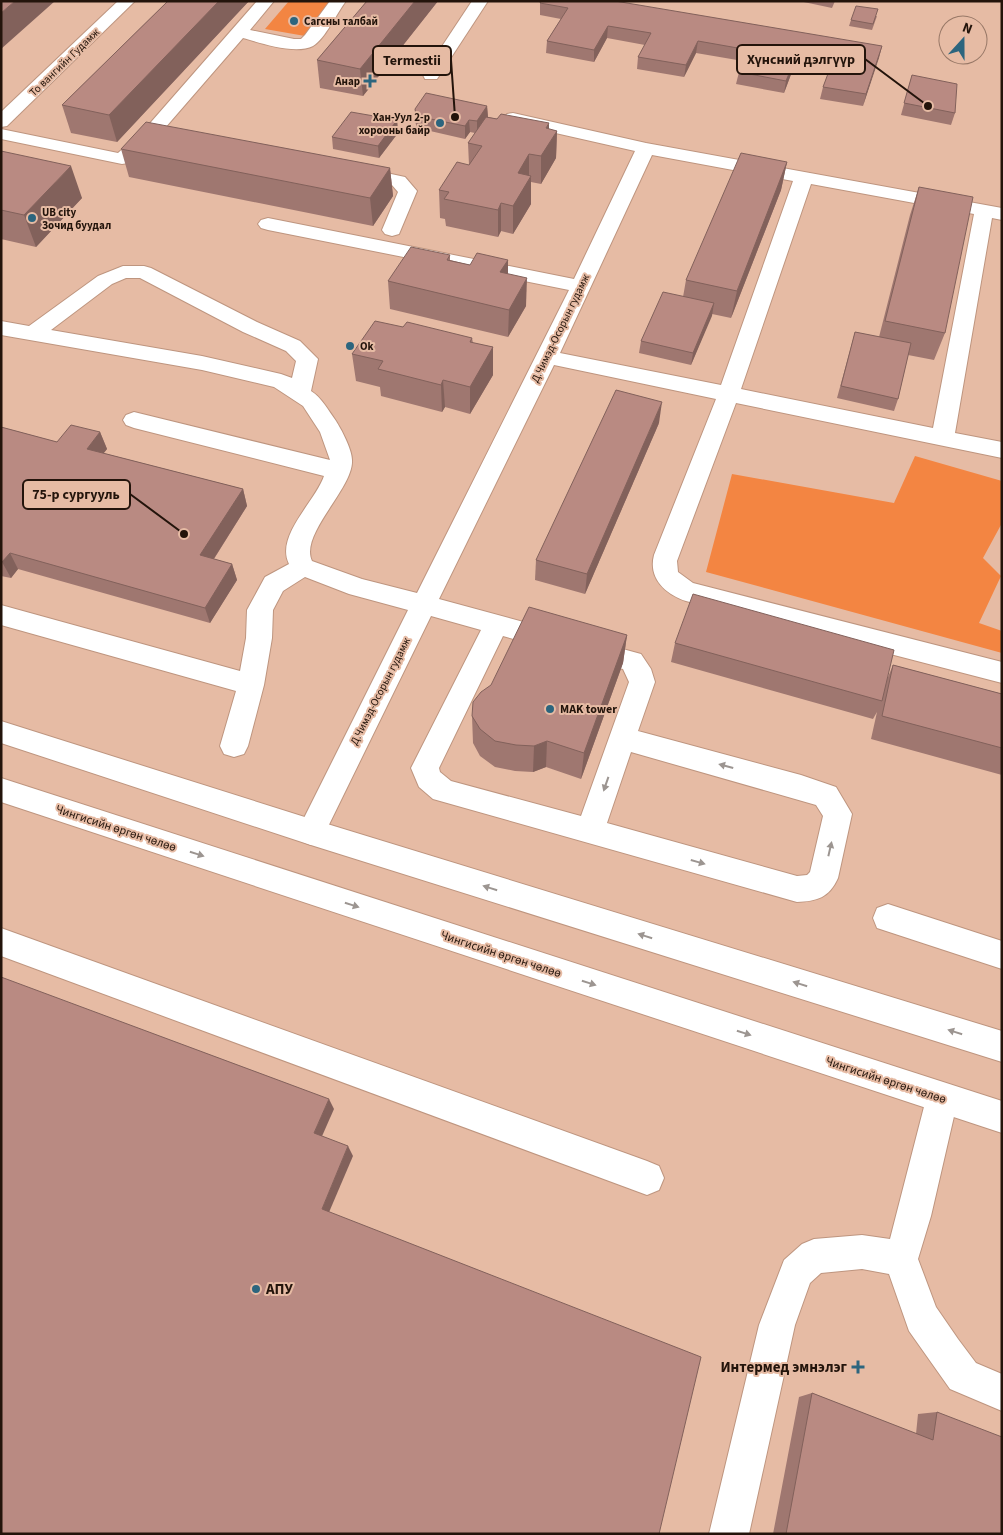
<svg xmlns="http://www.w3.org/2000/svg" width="1003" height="1535" font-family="'Source Sans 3',sans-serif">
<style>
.green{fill:#f38542}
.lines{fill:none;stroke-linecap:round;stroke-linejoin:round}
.minor-casing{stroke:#be957f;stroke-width:2}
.highway-casing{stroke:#be957f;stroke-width:2}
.minor{fill:#fff;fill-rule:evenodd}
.highway{fill:#fff;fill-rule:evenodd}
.wall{fill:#9f7770}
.shaded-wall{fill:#82615b}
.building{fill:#b98a82;stroke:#82615b}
.oneway{fill:#9c9591}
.poi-dot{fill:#2c657e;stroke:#e6bba4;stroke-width:2}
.labels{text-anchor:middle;stroke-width:4;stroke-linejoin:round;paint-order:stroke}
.far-poi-label{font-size:11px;font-weight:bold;fill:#23140b;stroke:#e6bba4;text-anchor:start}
.far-street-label{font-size:11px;fill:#23140b;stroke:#e6bba4}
.poi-label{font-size:12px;font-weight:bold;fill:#23140b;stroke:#e6bba4;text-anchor:start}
.street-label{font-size:12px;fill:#23140b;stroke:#e6bba4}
.near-poi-label{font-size:15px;font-weight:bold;fill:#23140b;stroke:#e6bba4;text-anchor:start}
.leader{fill:none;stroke:#23140b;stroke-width:2}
.callout-dot{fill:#23140b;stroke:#e6bba4;stroke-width:2}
.callout{fill:#e6bba4;stroke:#23140b;stroke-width:2}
.callout-label{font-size:14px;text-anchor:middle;font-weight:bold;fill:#23140b}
</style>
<rect width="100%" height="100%" fill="#e6bba4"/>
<g class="green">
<polygon points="289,1 331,1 305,36 265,29"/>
<polygon points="915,456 1002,481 1002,523 983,558 1001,576 979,623 1002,631 1002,653 706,572 732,474 894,503"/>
</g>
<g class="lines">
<g class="minor-casing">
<g id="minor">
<polygon points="118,1 135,1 7,126 1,127 1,112"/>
<path d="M 257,1 L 274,1 L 250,30 L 294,39 L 301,39 L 305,35 L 330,1 L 346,1 C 337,13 325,39 313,46 C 295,55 261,43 243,38 L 158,136 L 128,163 L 122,164 L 1,139 L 1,129 L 118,153 L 145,129 Z"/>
<polygon points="472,1 488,1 437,79 425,79 423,75"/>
<path d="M 513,113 L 646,143 L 1002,208 L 1002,220 L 992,218 L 955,433 L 1002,442 L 1002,458 L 736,403 L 677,561 L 678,572 L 693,583 L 1002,662 L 1002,683 L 686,601 C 665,594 648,578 654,555 L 716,399 L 554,365 L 439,599 L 641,654 L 651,669 L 655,682 L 638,731 L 801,775 L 836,787 L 852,814 L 838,878 C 829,898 817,901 797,902 L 433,799 L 419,787 L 411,768 L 481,630 L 431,616 L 321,841 L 311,845 L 301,841 L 297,832 L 408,610 L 349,594 L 305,577 L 283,591 L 273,610 L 272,638 L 264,685 L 248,746 L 244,754 L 234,757 L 224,754 L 220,746 L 236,691 L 1,625 L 1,605 L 240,671 L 246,638 L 247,610 L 265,577 L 289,564 C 275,536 315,502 324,476 L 134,428 L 126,425 L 123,420 L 126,415 L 134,412 L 330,460 L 320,432 L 303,406 L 274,387 L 202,370 L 1,335 L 1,321 L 29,326 L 98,276 L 123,266 L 144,266 L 151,268 L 257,322 L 300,341 L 318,359 L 311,391 C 322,398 328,410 336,421 C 341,429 352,449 352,460 C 354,488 299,534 312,561 L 362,579 L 417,593 L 569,290 L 268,230 L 261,228 L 258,224 L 261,220 L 268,218 L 574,279 L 635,151 L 507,122 L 504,118 L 507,114 ZM 652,155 L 793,181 L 721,385 L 560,353 ZM 811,184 L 974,214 L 933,428 L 741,389 ZM 126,278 L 140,278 L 243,332 L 286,351 L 296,361 L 292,378 L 281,374 L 202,356 L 51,330 L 112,284 ZM 503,636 L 623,669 L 629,682 L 581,816 L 451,781 L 440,772 L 439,768 ZM 631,752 L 816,805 L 823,816 L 810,872 L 807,875 L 797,876 L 607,823 Z"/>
<polygon points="354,166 405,177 417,191 399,234 392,236 385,234 382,230 398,192 392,185 347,176 345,172 347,168"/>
<polygon points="888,904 1002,941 1002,969 877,928 873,918 877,908"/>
<polygon points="1,928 647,1161 659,1166 664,1178 659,1190 647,1195 1,956"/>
<polygon points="942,1083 954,1087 958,1099 931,1216 918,1259 936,1307 958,1339 976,1363 1002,1374 1002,1411 950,1389 909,1331 889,1274 862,1269 821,1273 810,1283 795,1325 749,1534 709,1534 759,1325 784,1260 802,1244 814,1239 862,1235 890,1239 926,1099 930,1087"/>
</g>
</g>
<g class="highway-casing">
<g id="highway">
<polygon points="1,721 311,819 1002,1031 1002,1062 311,845 1,743"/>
<polygon points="1,778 1002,1101 1002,1133 1,802"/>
</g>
</g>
<use href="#minor" class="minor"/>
<use href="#highway" class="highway"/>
</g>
<g class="wall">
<polygon points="168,1 249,1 117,142 71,133 62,105"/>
<polygon points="367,1 438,1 363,96 320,88 317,60"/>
<polygon points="799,1 835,1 832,8"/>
<polygon points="540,3 882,46 863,106 820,99 823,87 831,67 796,61 784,93 736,84 739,72 743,61 696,53 684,77 637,69 638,57 645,45 607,38 594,62 546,53 547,41 561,19 540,15"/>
<polygon points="877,16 872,30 849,26 851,20"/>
<polygon points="912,75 955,113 951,125 901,115"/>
<polygon points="487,106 488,117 557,131 556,158 541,184 531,182 531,204 513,234 501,231 498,237 446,226 445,219 440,218 439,190 469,165 468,143 475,133 470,132 465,139 417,128 415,121 415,109"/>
<polygon points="397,120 398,133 379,158 333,149 332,137"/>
<polygon points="121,149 390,168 393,196 373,226 129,177"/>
<polygon points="1,151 82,198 36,247 1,239"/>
<polygon points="787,162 781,190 731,318 712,314 691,365 639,353 641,341 683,297 686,280"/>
<polygon points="919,187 945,333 934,360 908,355 898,399 894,411 837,398 855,332 879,337 910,215"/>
<polygon points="450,255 450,260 470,265 508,260 508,274 526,306 508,337 390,309 388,281"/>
<polygon points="403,327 472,338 473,343 493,347 493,375 470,414 445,407 442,412 381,396 380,387 356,381 352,354"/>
<polygon points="659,423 585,594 535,580 536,560"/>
<polygon points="1,427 57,442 100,432 107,449 103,453 243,489 247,506 214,559 232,564 237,580 210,623 18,569 11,578 1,576"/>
<polygon points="627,635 623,663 581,779 546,767 533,772 515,771 495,767 480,756 473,743 472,716"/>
<polygon points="675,643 888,677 893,665 1002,694 1002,775 871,739 877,712 873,719 671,662"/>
<polygon points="812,1393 916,1434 918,1414 937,1412 1002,1534 773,1534 799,1397"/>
</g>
<g class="shaded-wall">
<polygon points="15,1 55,1 1,49 1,13"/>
<polygon points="219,1 249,1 117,142 109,115"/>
<polygon points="415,1 438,1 363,96 360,69"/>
<polygon points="608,26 607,38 594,62 594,50"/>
<polygon points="698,41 696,53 684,77 686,65"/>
<polygon points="882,46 879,58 863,106 866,94"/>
<polygon points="799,49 796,61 784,93 786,81"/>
<polygon points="487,106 488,118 477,133 477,121"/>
<polygon points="397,120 398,133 379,158 378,146"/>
<polygon points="469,120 470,132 465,139 465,126"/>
<polygon points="549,123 549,144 557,131 556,158 541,184 541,156 546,128"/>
<polygon points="529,154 529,180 531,176 531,204 513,234 513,206 518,173"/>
<polygon points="787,162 781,190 731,318 737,291"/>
<polygon points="71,166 82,198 36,247 24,215"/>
<polygon points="390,168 393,196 373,226 370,198"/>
<polygon points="501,203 501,231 498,237 498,210"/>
<polygon points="508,260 508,288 500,272"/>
<polygon points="527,278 526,306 508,337 509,310"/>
<polygon points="714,303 712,316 691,365 693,353"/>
<polygon points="493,347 493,375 470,414 470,387"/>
<polygon points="443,380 445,407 442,412 441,385"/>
<polygon points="662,402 659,423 585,594 587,574"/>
<polygon points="100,432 107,449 94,466 87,449"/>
<polygon points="243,489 247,506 206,571 200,555"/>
<polygon points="10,553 18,569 11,578 2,562"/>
<polygon points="232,564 237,580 210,623 205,608"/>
<polygon points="627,635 623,663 581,779 584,753"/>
<polygon points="547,741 546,767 533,772 534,746"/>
<polygon points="329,1099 334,1109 319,1143 314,1133"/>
<polygon points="348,1146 353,1156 327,1217 322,1209"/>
</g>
<g class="building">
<polygon points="1,1 15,1 1,13"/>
<polygon points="168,1 219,1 109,115 62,105"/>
<polygon points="367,1 415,1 360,69 317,60"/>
<polygon points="541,1 615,1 882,46 866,94 823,87 835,55 799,49 786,81 739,72 749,50 698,41 686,65 638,57 651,33 608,26 594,50 547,41 568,8 540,3"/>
<polygon points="856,6 878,9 873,24 851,20"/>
<polygon points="912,75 957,84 955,113 904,103"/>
<polygon points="426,93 487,106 477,121 469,120 465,126 416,116 415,109"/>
<polygon points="351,112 397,120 378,146 332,137"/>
<polygon points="501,114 549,123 546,128 557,131 541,156 529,154 518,173 531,176 513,206 501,203 498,210 444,199 449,192 439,190 457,162 469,165 482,146 468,143 486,117 497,119"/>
<polygon points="146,122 390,168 370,198 121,149"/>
<polygon points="1,151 71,166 24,215 1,210"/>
<polygon points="741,153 787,162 737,291 686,280"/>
<polygon points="919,187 973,197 945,333 885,321"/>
<polygon points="411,247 450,255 447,260 470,265 477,253 508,260 500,272 527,278 509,310 388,281"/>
<polygon points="663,292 714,303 693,353 641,341"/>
<polygon points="375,321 403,327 407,322 472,338 470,342 493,347 470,387 443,380 441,385 378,369 383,361 352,354"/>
<polygon points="855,332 911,343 898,399 841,386"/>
<polygon points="616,390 662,402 587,574 536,560"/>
<polygon points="71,425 100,432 87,449 243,489 200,555 232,564 205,608 10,553 2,562 1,562 1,427 57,442"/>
<polygon points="693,594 894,650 882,701 675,643"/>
<polygon points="529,607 627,635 584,753 547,741 534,746 516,745 495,741 480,729 472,716 473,702 481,692 491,685"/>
<polygon points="893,665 1002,694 1002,748 882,716"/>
<polygon points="1,977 329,1099 314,1133 348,1146 322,1209 701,1357 659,1534 1,1534"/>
<polygon points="812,1393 933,1440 937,1412 1002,1437 1002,1534 786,1534"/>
</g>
<defs><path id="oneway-solid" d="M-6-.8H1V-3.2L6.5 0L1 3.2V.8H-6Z" transform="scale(1.25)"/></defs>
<g class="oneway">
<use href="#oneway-solid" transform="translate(726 766) rotate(-165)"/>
<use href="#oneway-solid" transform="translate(606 784) rotate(109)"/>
<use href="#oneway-solid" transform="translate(830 849) rotate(-77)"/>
<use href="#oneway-solid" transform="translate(197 854) rotate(18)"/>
<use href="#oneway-solid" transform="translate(698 862) rotate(16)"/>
<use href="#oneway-solid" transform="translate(490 888) rotate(-163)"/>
<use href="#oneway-solid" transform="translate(352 905) rotate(18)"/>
<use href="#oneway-solid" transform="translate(645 936) rotate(-163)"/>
<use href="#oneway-solid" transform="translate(589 983) rotate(18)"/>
<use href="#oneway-solid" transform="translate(800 984) rotate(-163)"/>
<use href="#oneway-solid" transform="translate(955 1032) rotate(-163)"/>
<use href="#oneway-solid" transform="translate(744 1033) rotate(18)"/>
</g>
<g class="poi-dot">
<circle cx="294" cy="21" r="5"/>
<path d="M367.5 73.5h5v5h5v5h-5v5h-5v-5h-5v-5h5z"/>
<circle cx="440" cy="123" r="5"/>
<circle cx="32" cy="218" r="5"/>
<circle cx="350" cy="346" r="5"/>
<circle cx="550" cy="709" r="5"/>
<circle cx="256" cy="1289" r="5"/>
<path d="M855.5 1359.5h5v5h5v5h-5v5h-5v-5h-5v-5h5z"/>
</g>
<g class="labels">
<g class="far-poi-label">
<text x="304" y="25">Сагсны талбай</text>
<text x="360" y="85" text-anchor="end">Анар</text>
<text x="430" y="121" text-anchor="end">Хан-Уул 2-р<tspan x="430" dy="13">хорооны байр</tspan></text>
<text x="42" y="216">UB city<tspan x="42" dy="13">Зочид буудал</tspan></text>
<text x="360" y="350">Ok</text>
</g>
<g class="far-street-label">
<text transform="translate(64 62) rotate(-44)" y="4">То вангийн Гудамж</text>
<text transform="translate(560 328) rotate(-64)" y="4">Д.Чимэд-Осорын гудамж</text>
<text transform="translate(380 691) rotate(-63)" y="4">Д.Чимэд-Осорын гудамж</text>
</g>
<g class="poi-label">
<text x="560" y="713">MAK tower</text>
</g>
<g class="street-label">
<text transform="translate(116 828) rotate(18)" y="4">Чингисийн өргөн чөлөө</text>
<text transform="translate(501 954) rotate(18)" y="4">Чингисийн өргөн чөлөө</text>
<text transform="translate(886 1080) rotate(18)" y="4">Чингисийн өргөн чөлөө</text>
</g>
<g class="near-poi-label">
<text x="266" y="1294">АПУ</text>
<text x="847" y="1372" text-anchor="end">Интермед эмнэлэг</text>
</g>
</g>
<path class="leader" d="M928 106L865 59M455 117L451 60M184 534L130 494"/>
<g class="callout-dot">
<circle cx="928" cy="106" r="5"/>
<circle cx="455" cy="117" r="5"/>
<circle cx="184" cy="534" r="5"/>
</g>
<g class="callout">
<rect x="737" y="45" width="128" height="29" rx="5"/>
<rect x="373" y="46" width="78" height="29" rx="5"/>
<rect x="23" y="480" width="107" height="29" rx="5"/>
</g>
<g class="callout-label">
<text x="801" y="64">Хүнсний дэлгүүр</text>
<text x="412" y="65">Termestii</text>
<text x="76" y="499">75-р сургууль</text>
</g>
<rect width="1003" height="1535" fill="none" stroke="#23140b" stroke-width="5"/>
<g transform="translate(963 40) rotate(21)"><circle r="24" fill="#e6bba4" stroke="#987867"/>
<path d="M0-4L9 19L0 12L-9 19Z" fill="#2c657e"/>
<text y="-8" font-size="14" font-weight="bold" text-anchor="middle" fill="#23140b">N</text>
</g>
</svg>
